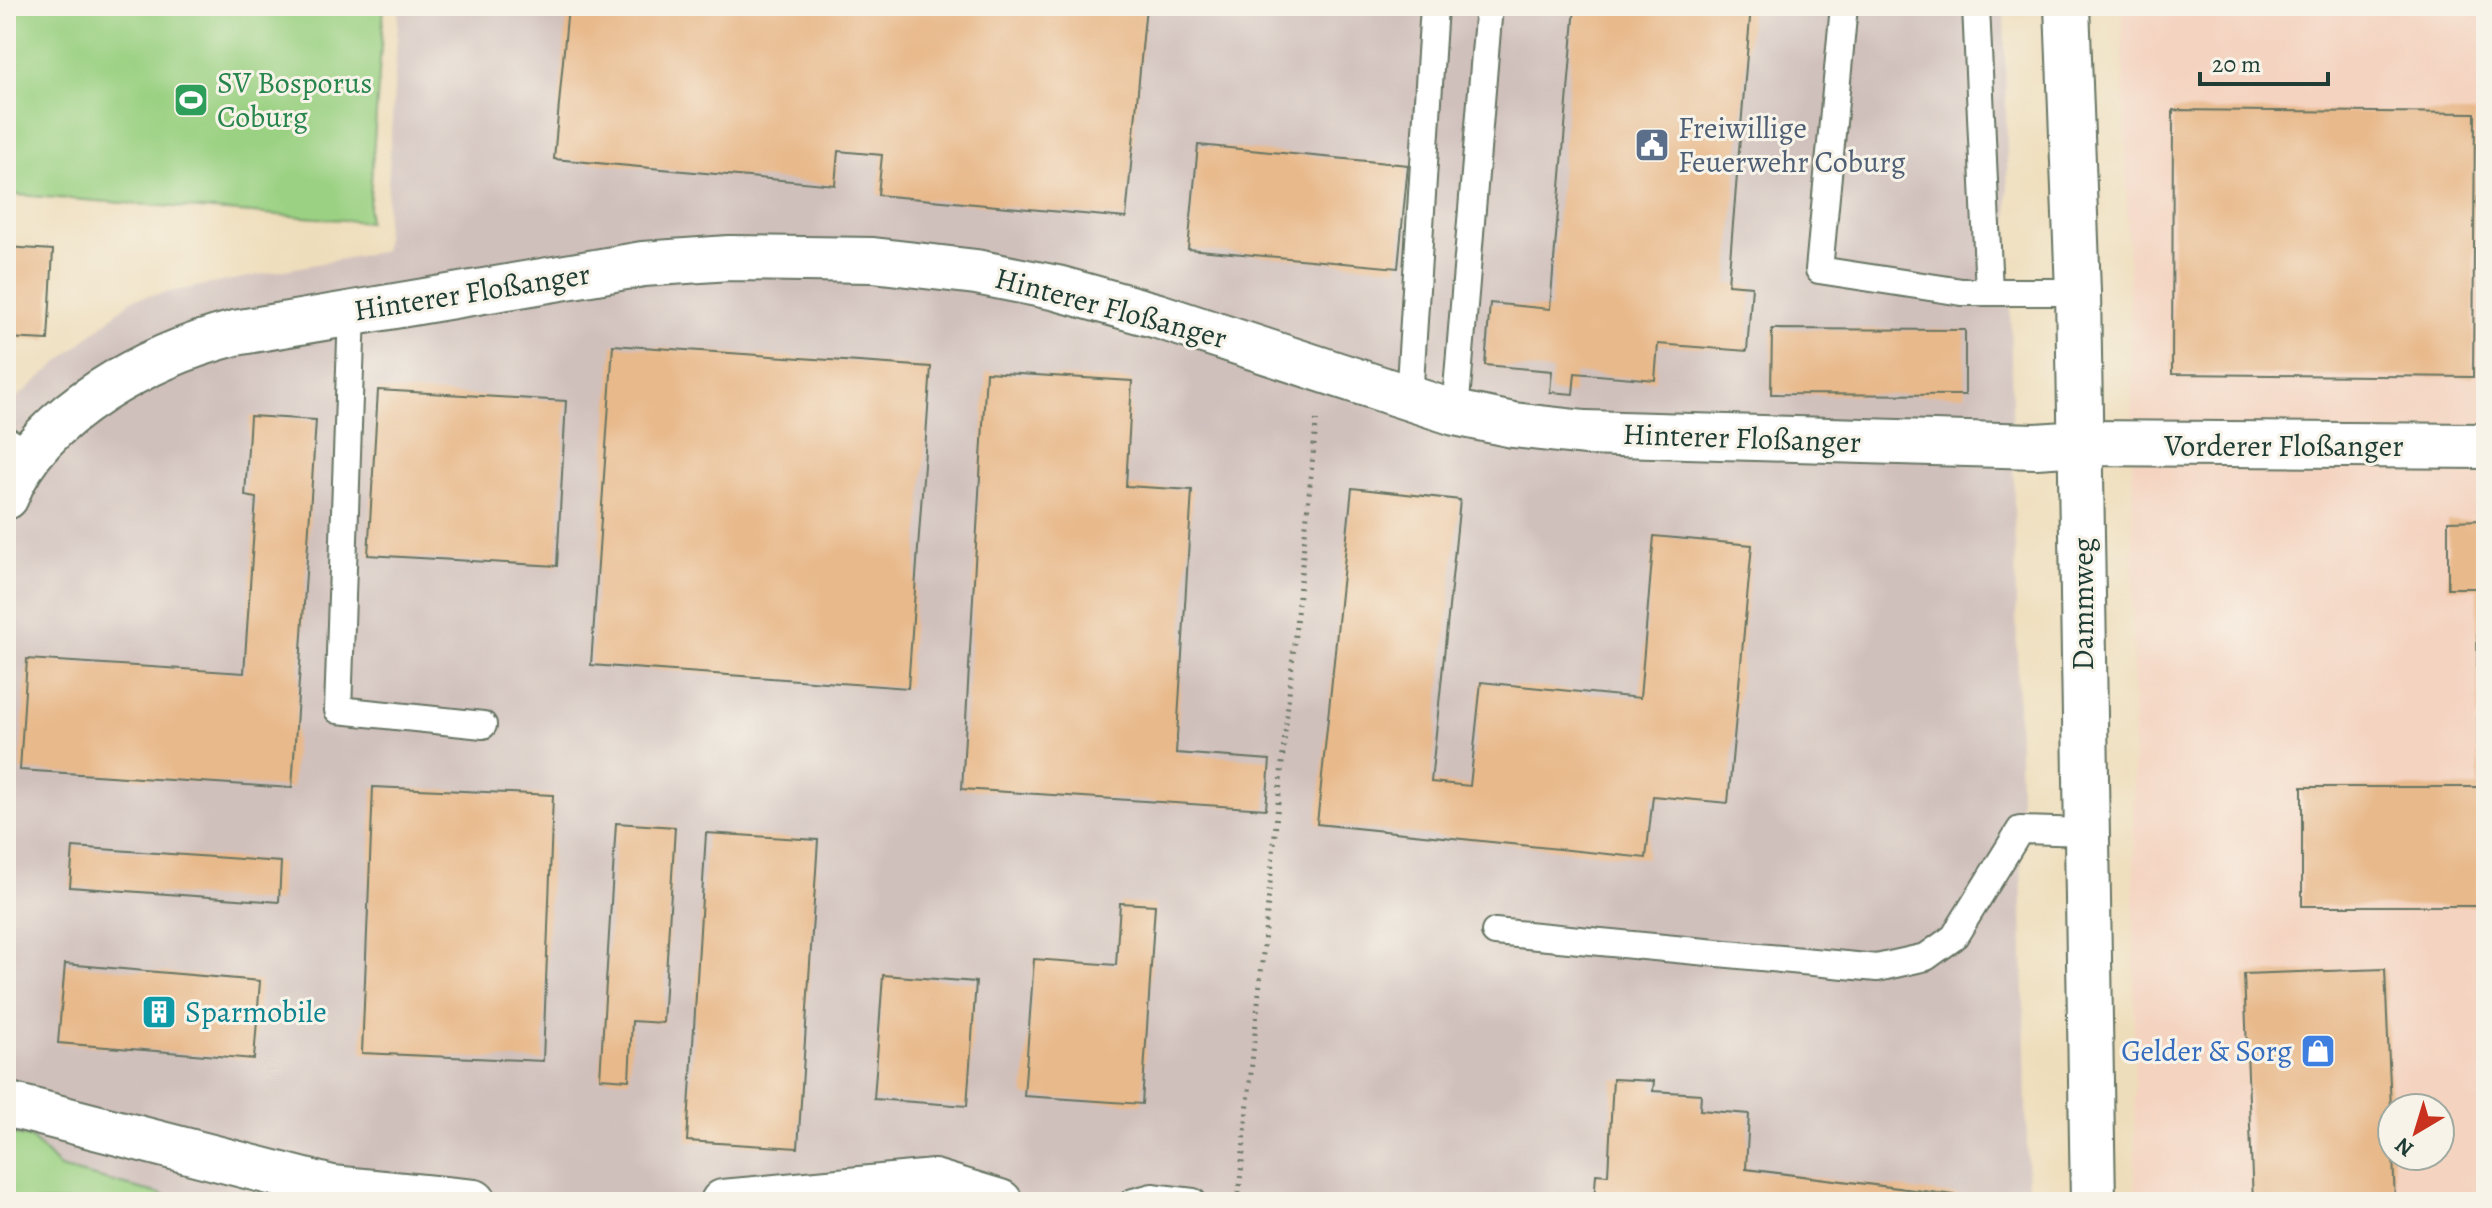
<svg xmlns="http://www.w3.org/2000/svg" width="2492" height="1208" font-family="Alegreya,serif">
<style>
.built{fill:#f4d3c0;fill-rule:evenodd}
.industrial{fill:#d0c0bc}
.green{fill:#9bd183;stroke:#5d875c;stroke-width:2}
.building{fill:#e8b98b}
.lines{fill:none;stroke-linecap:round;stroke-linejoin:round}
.service-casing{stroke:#677563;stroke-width:30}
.minor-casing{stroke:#677563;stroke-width:48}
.path{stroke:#677563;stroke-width:5;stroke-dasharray:2 6;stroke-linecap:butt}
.service{stroke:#fff;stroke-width:26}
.minor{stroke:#fff;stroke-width:44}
.labels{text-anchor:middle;stroke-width:6;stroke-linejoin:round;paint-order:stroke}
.leisure-label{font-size:30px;fill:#27864d;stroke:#f7f3e8;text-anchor:start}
.service-label{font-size:30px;fill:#4e5e75;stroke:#f7f3e8;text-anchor:start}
.street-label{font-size:30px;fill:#1f3d34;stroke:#f7f3e8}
.culture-label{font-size:30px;fill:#0d838f;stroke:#f7f3e8;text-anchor:start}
.shop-label{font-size:30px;fill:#366cbe;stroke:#f7f3e8;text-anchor:end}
</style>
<rect width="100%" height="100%" fill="#f7f3e8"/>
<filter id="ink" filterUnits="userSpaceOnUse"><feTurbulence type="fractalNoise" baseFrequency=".0125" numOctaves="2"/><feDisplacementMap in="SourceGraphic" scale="16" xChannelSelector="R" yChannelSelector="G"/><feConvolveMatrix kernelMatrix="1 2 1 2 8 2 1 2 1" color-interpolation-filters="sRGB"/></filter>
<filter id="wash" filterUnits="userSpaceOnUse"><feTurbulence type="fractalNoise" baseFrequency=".006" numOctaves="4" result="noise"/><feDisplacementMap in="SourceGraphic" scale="32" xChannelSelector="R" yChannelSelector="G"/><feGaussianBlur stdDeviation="1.8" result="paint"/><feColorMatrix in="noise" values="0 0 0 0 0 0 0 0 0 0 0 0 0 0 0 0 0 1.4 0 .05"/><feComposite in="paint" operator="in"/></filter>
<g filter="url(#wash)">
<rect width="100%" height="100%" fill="#eeddba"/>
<path class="built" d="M 2122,6 L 2486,6 L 2486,1202 L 2135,1202 L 2132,399 ZM 2392,1108 L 2440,1108 L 2440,1156 L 2392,1156 Z"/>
<polygon class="industrial" points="399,6 2004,6 2028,1202 6,1202 6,407 133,299 384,251"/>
<g class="green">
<polygon points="6,6 384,6 368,222 6,194"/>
<polygon points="6,1133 31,1138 60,1168 191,1202 6,1202"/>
</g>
<g id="blocks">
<g class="building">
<polygon points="568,6 1146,6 1126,218 878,195 882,155 838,151 835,185 554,159"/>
<polygon points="1575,6 1751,6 1728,284 1752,286 1747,351 1658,344 1655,380 1575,373 1573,394 1550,392 1552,371 1485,365 1490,303 1550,309"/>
<polygon points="2173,110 2475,113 2473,377 2172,374"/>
<polygon points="1198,145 1408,165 1398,268 1188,249"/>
<polygon points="6,247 53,250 48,340 6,338"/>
<polygon points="1772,329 1965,330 1965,395 1771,394"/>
<polygon points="613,345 931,367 908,688 591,665"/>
<polygon points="986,372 1132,381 1126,486 1192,490 1176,753 1270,760 1266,809 962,789"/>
<polygon points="378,390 566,401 557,566 368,555"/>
<polygon points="250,416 316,420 292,788 20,770 27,659 244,673 256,498 245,496"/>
<polygon points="1352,488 1460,500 1431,782 1470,786 1481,682 1640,698 1654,536 1752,545 1728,803 1653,796 1646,858 1317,824"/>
<polygon points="2486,520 2486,906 2302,906 2302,787 2478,787 2477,588 2448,588 2448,521"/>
<polygon points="373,787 553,795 543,1061 362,1053"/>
<polygon points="616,823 675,827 663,1023 632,1021 629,1080 600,1078"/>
<polygon points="706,833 818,840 798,1148 687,1141"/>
<polygon points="73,847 281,862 279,902 70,887"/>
<polygon points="1120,903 1155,905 1142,1104 1024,1096 1034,959 1116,965"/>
<polygon points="65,964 260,981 254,1059 58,1043"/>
<polygon points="2385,969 2395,1202 2253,1202 2244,974"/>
<polygon points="883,975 976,982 967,1106 874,1099"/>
<polygon points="1613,1079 1654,1081 1653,1091 1701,1094 1700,1110 1749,1114 1746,1169 1986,1199 1986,1202 1594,1202 1596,1174 1608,1175"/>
</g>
</g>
</g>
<g filter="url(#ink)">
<use href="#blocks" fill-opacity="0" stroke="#677563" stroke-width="2"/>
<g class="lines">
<g class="service-casing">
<g id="service">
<polyline points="1844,6 1819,270 1962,292 2078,292"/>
<polyline points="1976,6 1989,292"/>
<polyline points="352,312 338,710 483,725"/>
<polyline points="1409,399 1434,6"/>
<polyline points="1455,413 1489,6"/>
<polyline points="6,440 31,455"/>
<polyline points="1495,932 1877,968 1926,957 1954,937 2020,830 2086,832"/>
<polyline points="1133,1202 1152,1197 1193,1202"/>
</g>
</g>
<g class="minor-casing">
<g id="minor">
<polyline points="2067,6 2078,292 2093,1202"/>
<path d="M 6,497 C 38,412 151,355 235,333 L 643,264 L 729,258 L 873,260 L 976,272 L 1057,288 L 1158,316 L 1455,413 L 1513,425 L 1585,433 L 2036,446 L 2082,443 L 2486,446"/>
<polyline points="6,1104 332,1188 474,1202"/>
<polyline points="723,1202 934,1182 1000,1202"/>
</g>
</g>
<g class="path">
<polyline points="1238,1202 1317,415"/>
<polyline points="1581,1202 1582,1187"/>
</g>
<use href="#service" class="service"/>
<use href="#minor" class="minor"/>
</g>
</g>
<defs>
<g id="stadium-square" transform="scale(1.8)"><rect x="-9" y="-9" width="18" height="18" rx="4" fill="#2e9e5b" stroke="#f7f3e8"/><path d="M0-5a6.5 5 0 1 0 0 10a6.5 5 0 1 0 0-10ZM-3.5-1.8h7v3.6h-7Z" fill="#fff"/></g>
<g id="civic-square" transform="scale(1.8)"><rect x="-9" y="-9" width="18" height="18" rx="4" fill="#5c6f8a" stroke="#f7f3e8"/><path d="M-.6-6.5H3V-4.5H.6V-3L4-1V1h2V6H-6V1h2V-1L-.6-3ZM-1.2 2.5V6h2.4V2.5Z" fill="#fff"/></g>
<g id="building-square" transform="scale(1.8)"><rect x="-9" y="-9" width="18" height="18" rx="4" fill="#0f9aa8" stroke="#f7f3e8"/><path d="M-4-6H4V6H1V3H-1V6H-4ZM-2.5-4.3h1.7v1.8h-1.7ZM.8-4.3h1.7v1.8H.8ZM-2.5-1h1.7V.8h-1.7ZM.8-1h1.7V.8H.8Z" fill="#fff"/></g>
<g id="shop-square" transform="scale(1.8)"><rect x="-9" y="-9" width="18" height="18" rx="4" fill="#3f7fe0" stroke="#f7f3e8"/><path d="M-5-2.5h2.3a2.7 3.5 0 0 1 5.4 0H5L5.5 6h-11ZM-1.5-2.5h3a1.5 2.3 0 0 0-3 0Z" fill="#fff"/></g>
</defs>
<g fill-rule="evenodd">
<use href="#stadium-square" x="191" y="100"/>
<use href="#civic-square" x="1652" y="145"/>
<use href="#building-square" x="159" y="1012"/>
<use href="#shop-square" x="2318" y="1051"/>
</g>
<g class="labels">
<g class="leisure-label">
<text x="217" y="93">SV Bosporus<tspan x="217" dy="34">Coburg</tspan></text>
</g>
<g class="service-label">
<text x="1678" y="138">Freiwillige<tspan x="1678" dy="34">Feuerwehr Coburg</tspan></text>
</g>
<g class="street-label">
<text transform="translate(472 292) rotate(-9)" y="10">Hinterer Floßanger</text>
<text transform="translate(1111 308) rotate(15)" y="10">Hinterer Floßanger</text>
<text transform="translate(1742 438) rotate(2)" y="10">Hinterer Floßanger</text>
<text x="2284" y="456">Vorderer Floßanger</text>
<text transform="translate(2083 604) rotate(-90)" y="10">Dammweg</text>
</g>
<g class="culture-label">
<text x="185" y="1022">Sparmobile</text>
</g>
<g class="shop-label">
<text x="2292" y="1061">Gelder &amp; Sorg</text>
</g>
</g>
<rect width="2492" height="1208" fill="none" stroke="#f7f3e8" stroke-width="32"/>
<g transform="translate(2416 1132) rotate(218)"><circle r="38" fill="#f7f3e8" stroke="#a1aaa0" stroke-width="2"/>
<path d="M0-6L14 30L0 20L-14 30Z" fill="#c8321e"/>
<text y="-12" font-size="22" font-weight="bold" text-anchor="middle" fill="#1f3d34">N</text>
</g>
<path d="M2200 72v12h128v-12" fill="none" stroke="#1f3d34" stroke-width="4"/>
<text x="2212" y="72" font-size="24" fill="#1f3d34" stroke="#f7f3e8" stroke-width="6" paint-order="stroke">20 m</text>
</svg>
